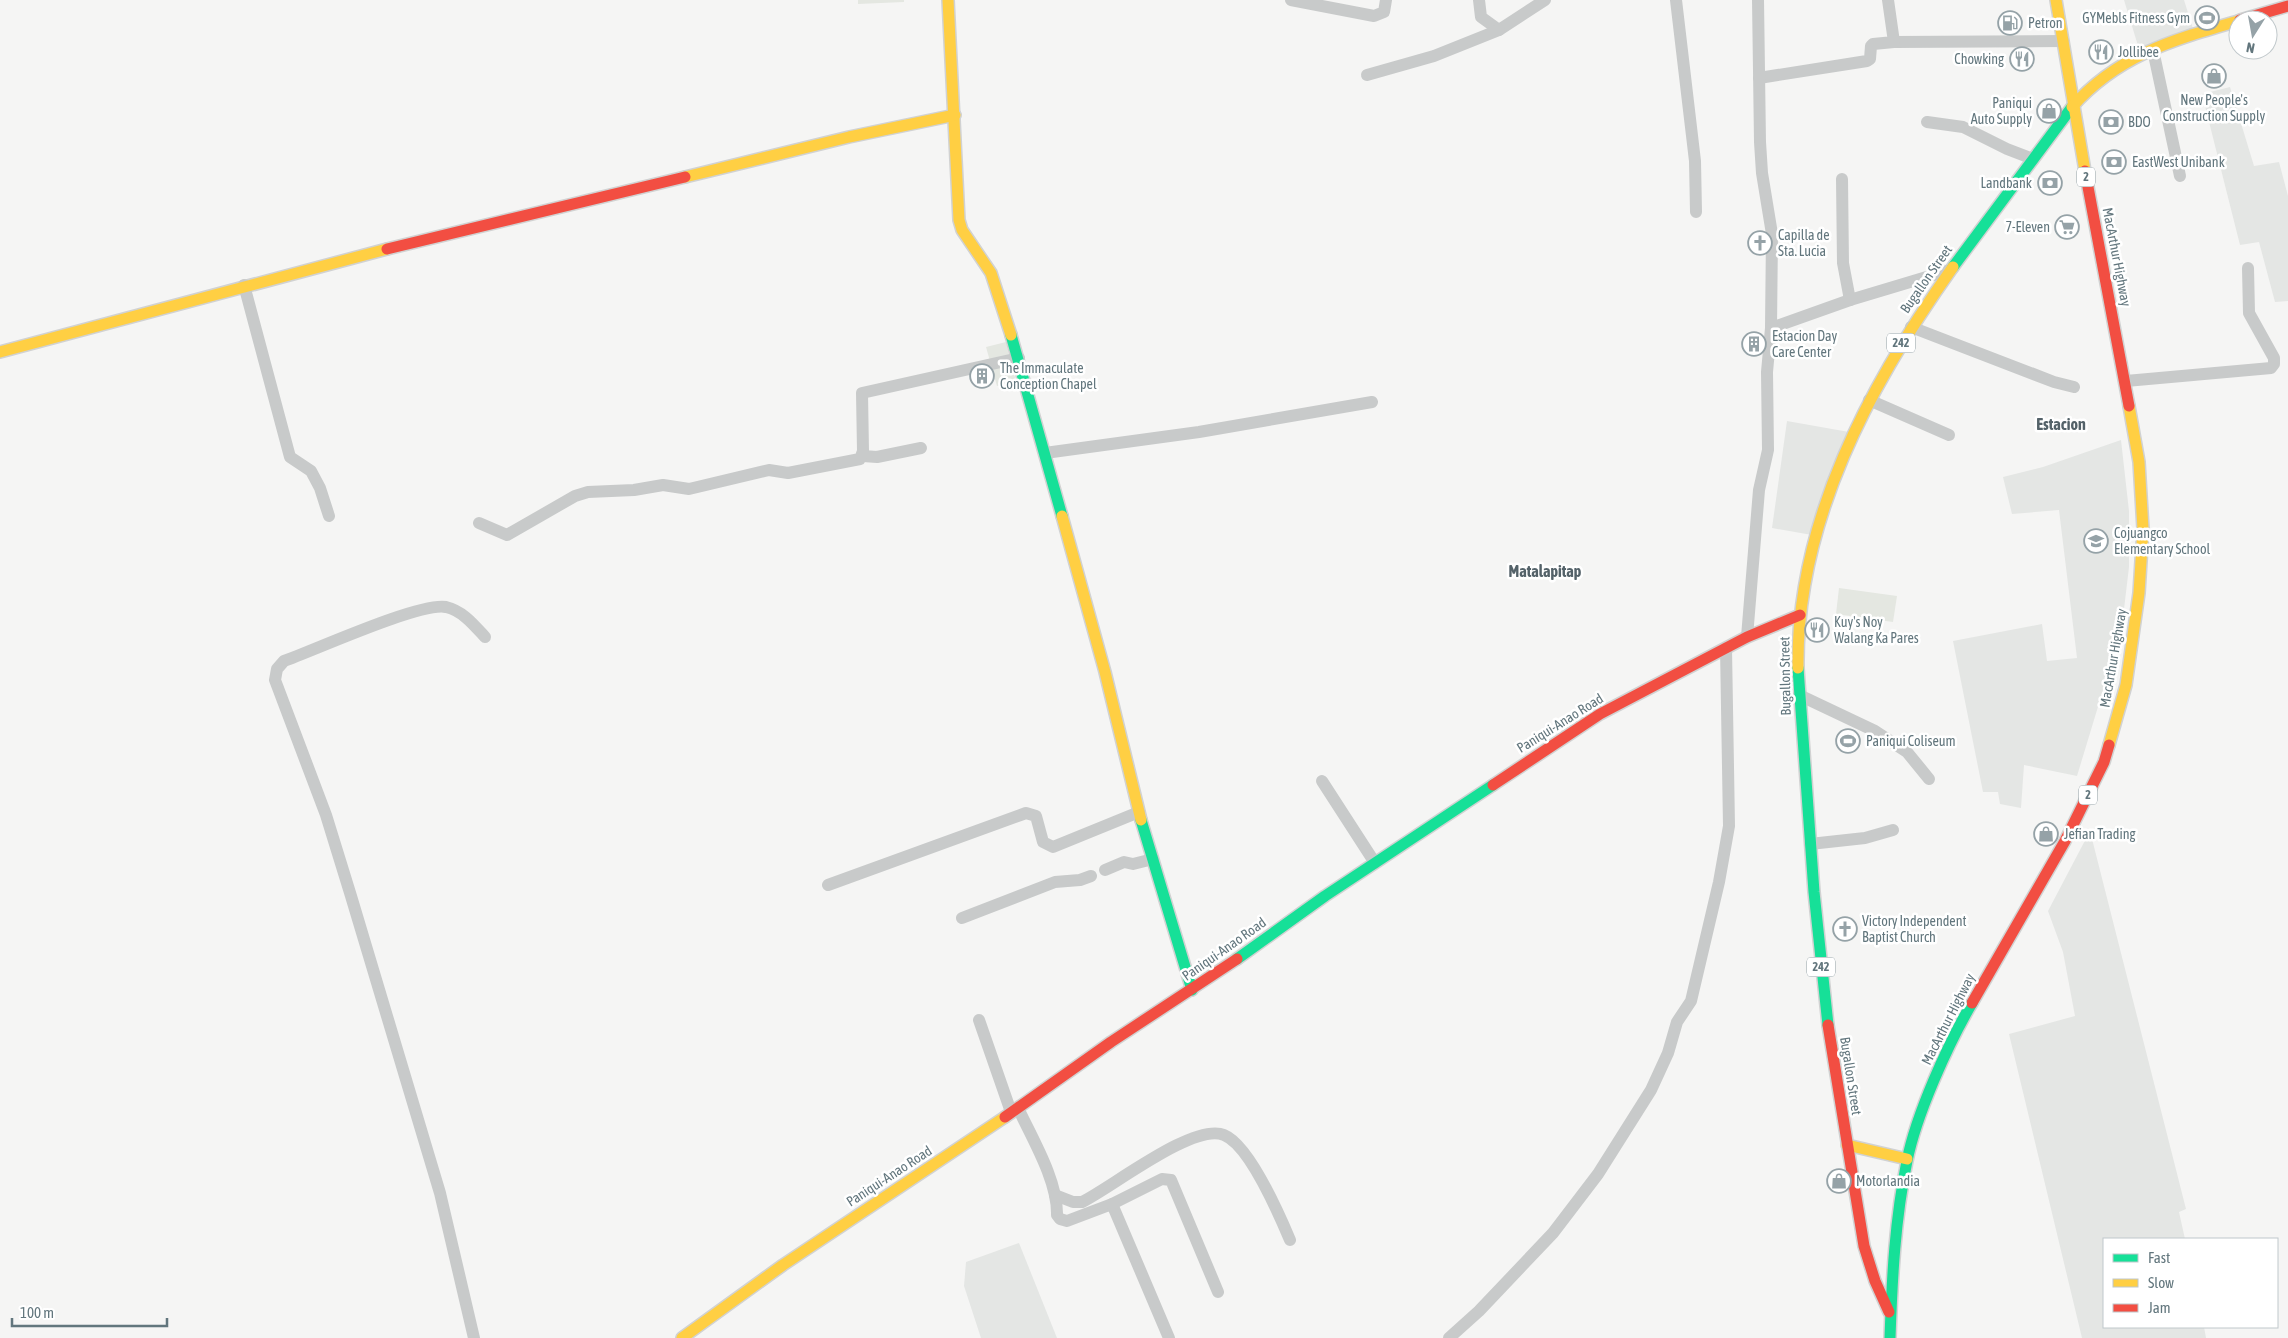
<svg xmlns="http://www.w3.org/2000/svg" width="2288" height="1338" font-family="'Asap Condensed',sans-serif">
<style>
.built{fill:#e4e6e4}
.green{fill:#e4e7e1}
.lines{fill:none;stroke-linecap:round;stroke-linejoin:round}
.fast-casing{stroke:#d1d2d2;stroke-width:14}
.slow-casing{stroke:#d1d2d2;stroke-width:14}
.jam-casing{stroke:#d1d2d2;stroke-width:14}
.street{stroke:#c8caca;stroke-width:12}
.fast{stroke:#16e098;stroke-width:11}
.slow{stroke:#ffcf43;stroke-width:11}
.jam{stroke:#f24e42;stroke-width:11}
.labels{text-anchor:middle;stroke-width:5;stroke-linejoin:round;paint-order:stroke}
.shield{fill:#fff;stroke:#919fa4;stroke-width:1}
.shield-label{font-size:12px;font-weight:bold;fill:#62767d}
.poi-label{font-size:14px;fill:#62767d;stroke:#fff;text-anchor:start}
.street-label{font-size:14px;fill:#62767d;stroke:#fff}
.quarter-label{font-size:16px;font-weight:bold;fill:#546269;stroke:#fff}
</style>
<rect width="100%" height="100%" fill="#f5f5f4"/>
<g class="built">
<polygon points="2124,0 2184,0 2194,32 2139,49"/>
<polygon points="2230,87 2254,166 2279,162 2288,196 2288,301 2275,302 2259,242 2240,245 2202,94"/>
<polygon points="1787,421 1849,432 1812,535 1772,528"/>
<polygon points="2121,440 2129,511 2129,567 2124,609 2114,654 2077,776 2024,765 2021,808 2000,804 1998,792 1983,792 1953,641 2042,624 2047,661 2077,658 2059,510 2012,514 2003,477 2043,467"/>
<polygon points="2090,831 2186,1209 2179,1212 2185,1239 2104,1239 2104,1327 2204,1327 2206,1338 2082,1338 2009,1034 2075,1016 2063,952 2048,911"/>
<polygon points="1019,1243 1057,1338 981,1338 964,1286 966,1262"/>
</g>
<g class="green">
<polygon points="858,0 904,0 904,2 858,4"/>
<polygon points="1006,342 1016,381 997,386 986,347"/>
<polygon points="1839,588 1897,596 1893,622 1836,614"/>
</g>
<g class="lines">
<g class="fast-casing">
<g id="fast">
<polyline points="1953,267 2072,107"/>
<polyline points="1011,335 1062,516"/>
<polyline points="1798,668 1814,892 1828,1025"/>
<polyline points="1141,820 1192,990"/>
<polyline points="1237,959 1325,896 1493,785"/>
<path d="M 1890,1338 C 1892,1278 1895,1219 1907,1161 C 1916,1115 1948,1044 1972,1003"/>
</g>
</g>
<g class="slow-casing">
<g id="slow">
<polyline points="948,0 959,220 962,230 991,273 1011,335"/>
<polyline points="2056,0 2085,171"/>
<path d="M 2072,107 C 2118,55 2173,40 2238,21"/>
<polyline points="685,177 849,137 955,115"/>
<polyline points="0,352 387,249"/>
<polyline points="1062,516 1105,672 1141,820"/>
<path d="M 1798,668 C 1796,521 1870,384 1953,267"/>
<polyline points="2109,745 2126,685 2139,593 2143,529 2139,462 2129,406"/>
<polyline points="1847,1145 1907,1159"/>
<polyline points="682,1338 783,1265 1005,1117"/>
</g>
</g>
<g class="jam-casing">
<g id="jam">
<polyline points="2240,20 2288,6"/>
<polyline points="2085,171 2129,406"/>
<polyline points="387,249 685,177"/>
<polyline points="1493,785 1600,714 1747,637 1800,615"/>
<polyline points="1972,1003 2065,841 2104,762 2109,745"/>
<polyline points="1828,1025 1864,1246 1875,1281 1889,1312"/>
<polyline points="1005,1117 1111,1042 1237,959"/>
</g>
</g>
<g class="street">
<polyline points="1291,0 1374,16 1384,12 1386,0"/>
<polyline points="1479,0 1481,17 1499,30 1545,0"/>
<polyline points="1676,0 1695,161 1696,212"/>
<polyline points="1894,42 2063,41"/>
<polyline points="2153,50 2180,176"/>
<polyline points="1367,75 1434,56 1499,30"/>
<polyline points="1759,78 1867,61 1870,59 1871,46 1873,44 1894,42 1888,0"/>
<polyline points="1927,122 1963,127 2007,149 2033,159"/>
<polyline points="1842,179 1843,263 1850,300"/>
<polyline points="244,285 290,457 311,471 320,488 329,516"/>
<polyline points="1911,327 2054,382 2074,387"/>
<polyline points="1771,328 1850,300 1950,270"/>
<polyline points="2126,381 2271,368 2274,364 2274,358 2249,313 2248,268"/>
<polyline points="1869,400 1949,435"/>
<polyline points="1045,453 1199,432 1372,402"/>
<polyline points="863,456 877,457 921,448"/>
<polyline points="479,523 507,535 575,496 588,492 634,490 663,485 689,489 769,470 788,473 860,459 863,451 862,393 1019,358"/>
<polyline points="1747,637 1759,490 1768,450 1767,372 1771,328 1772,234 1762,173 1760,142 1758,0"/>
<polyline points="1799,695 1875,731 1907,752 1929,779"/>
<polyline points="1322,781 1375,863"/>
<polyline points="1810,844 1865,838 1893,830"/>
<polyline points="1105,870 1124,862 1133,864 1153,859"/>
<polyline points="828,885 1026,813 1036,816 1043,842 1053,847 1139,812"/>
<polyline points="962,918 1055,882 1080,880 1091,876"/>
<polyline points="979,1020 1011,1112"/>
<path d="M 1018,1108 C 1032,1138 1058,1181 1057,1215 L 1060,1219 L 1067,1221 L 1112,1204 L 1169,1338"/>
<path d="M 1055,1195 L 1073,1202 L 1082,1202 C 1111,1188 1194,1122 1224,1135 C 1249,1145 1279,1214 1290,1240"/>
<polyline points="1112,1204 1162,1179 1171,1180 1218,1292"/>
<path d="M 474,1338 L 440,1193 L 351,896 L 326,815 L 275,680 L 277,669 L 284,661 C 315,650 420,602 446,607 C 463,611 474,625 485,637"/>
<polyline points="1449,1338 1479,1311 1553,1233 1598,1174 1651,1090 1668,1053 1677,1022 1691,1001 1719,882 1729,826 1726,648"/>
</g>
<use href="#fast" class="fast"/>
<use href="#slow" class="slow"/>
<use href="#jam" class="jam"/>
</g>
<defs>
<g id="stadium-ring" transform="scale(1.25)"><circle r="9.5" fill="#fff" stroke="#95a2a7" stroke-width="1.5"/><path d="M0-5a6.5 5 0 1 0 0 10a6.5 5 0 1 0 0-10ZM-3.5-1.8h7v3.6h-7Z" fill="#95a2a7"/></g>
<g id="fuel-ring" transform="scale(1.25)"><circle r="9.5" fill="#fff" stroke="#95a2a7" stroke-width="1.5"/><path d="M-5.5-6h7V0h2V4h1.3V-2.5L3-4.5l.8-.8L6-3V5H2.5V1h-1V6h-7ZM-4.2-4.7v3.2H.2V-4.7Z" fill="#95a2a7"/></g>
<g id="restaurant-ring" transform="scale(1.25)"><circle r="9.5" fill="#fff" stroke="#95a2a7" stroke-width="1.5"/><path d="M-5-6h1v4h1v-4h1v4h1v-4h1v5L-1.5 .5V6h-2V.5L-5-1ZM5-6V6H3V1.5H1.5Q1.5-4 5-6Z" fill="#95a2a7"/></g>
<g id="shop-ring" transform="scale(1.25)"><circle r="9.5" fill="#fff" stroke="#95a2a7" stroke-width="1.5"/><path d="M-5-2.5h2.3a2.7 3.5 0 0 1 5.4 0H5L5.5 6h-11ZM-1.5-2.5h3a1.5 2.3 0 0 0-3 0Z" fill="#95a2a7"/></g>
<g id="bank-ring" transform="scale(1.25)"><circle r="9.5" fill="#fff" stroke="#95a2a7" stroke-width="1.5"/><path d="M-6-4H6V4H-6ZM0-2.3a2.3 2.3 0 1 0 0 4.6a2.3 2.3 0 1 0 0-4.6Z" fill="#95a2a7"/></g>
<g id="supermarket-ring" transform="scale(1.25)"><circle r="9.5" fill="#fff" stroke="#95a2a7" stroke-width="1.5"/><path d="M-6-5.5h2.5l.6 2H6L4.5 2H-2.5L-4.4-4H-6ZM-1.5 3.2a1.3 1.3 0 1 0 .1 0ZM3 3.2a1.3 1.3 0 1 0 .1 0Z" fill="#95a2a7"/></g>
<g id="church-ring" transform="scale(1.25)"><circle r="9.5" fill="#fff" stroke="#95a2a7" stroke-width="1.5"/><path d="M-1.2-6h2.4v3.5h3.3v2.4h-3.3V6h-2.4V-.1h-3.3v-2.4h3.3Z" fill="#95a2a7"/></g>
<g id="building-ring" transform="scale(1.25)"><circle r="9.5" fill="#fff" stroke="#95a2a7" stroke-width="1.5"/><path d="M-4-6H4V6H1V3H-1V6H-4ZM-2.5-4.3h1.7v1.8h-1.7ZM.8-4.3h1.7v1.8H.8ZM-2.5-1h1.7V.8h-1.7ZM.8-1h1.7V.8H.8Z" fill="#95a2a7"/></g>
<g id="school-ring" transform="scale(1.25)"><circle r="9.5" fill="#fff" stroke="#95a2a7" stroke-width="1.5"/><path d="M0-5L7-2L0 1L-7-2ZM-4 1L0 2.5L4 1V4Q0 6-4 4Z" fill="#95a2a7"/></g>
</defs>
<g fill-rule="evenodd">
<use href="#stadium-ring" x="2207" y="18"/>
<use href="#fuel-ring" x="2010" y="23"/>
<use href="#restaurant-ring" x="2101" y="52"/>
<use href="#restaurant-ring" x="2022" y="59"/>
<use href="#shop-ring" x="2214" y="76"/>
<use href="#shop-ring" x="2049" y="111"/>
<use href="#bank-ring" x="2111" y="122"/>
<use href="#bank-ring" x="2114" y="162"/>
<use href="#bank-ring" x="2050" y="183"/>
<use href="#supermarket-ring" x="2067" y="227"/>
<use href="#church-ring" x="1760" y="243"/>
<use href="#building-ring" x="1754" y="344"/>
<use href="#building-ring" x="982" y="376"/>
<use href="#school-ring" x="2096" y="541"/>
<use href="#restaurant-ring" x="1817" y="630"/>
<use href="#stadium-ring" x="1848" y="741"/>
<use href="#shop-ring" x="2046" y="834"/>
<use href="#church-ring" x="1845" y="929"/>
<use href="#shop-ring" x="1839" y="1181"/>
</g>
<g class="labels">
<g class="shield">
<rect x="2077" y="167.5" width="18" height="19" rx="4"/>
<rect x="1887" y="333.5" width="28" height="19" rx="4"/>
<rect x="2079" y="785.5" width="18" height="19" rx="4"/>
<rect x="1807" y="957.5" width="28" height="19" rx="4"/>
</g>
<g class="shield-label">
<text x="2086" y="181">2</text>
<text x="1901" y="347">242</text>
<text x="2088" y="799">2</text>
<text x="1821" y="971">242</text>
</g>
<g class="poi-label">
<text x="2190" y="23" text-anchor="end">GYMebls Fitness Gym</text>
<text x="2028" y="28">Petron</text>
<text x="2118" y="57">Jollibee</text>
<text x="2004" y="64" text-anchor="end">Chowking</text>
<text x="2214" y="105" text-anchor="middle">New People's<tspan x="2214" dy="16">Construction Supply</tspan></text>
<text x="2032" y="108" text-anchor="end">Paniqui<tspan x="2032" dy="16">Auto Supply</tspan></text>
<text x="2128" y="127">BDO</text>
<text x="2132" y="167">EastWest Unibank</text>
<text x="2032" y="188" text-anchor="end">Landbank</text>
<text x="2050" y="232" text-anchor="end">7-Eleven</text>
<text x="1778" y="240">Capilla de<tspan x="1778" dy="16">Sta. Lucia</tspan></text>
<text x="1772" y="341">Estacion Day<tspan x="1772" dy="16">Care Center</tspan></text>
<text x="1000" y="373">The Immaculate<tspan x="1000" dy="16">Conception Chapel</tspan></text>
<text x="2114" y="538">Cojuangco<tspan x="2114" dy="16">Elementary School</tspan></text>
<text x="1834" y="627">Kuy's Noy<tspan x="1834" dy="16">Walang Ka Pares</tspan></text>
<text x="1866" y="746">Paniqui Coliseum</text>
<text x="2064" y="839">Jefian Trading</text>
<text x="1862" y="926">Victory Independent<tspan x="1862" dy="16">Baptist Church</tspan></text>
<text x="1856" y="1186">Motorlandia</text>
</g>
<g class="street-label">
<text transform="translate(2117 257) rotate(79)" y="5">MacArthur Highway</text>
<text transform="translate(1926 279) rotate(-55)" y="5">Bugallon Street</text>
<text transform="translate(2113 658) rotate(-80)" y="5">MacArthur Highway</text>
<text transform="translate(1785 676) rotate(-91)" y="5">Bugallon Street</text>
<text transform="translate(1560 723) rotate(-32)" y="5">Paniqui-Anao Road</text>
<text transform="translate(1224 949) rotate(-35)" y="5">Paniqui-Anao Road</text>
<text transform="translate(1948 1019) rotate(-63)" y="5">MacArthur Highway</text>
<text transform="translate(1851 1076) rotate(81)" y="5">Bugallon Street</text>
<text transform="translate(889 1176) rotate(-33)" y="5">Paniqui-Anao Road</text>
</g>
<g class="quarter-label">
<text x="2061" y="430">Estacion</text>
<text x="1545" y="577">Matalapitap</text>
</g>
</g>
<rect x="2103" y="1238" width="175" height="90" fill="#ffffff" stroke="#c0c8cb"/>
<rect x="2113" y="1254" width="25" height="8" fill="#16e098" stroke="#c0c8cb"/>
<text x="2148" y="1263" font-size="15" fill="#62767d">Fast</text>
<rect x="2113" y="1279" width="25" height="8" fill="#ffcf43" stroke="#c0c8cb"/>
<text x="2148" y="1288" font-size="15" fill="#62767d">Slow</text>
<rect x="2113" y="1304" width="25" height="8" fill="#f24e42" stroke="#c0c8cb"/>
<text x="2148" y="1313" font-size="15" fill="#62767d">Jam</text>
<g transform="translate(2253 35) rotate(191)"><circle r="24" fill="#ffffff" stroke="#c0c8cb"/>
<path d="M0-4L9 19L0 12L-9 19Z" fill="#95a2a7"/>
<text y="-8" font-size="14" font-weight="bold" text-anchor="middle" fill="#62767d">N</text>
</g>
<path d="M12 1318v8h155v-8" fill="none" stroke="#62767d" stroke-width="2.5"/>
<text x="20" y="1318" font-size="15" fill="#62767d" stroke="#ffffff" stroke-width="4" paint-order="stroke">100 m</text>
</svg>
